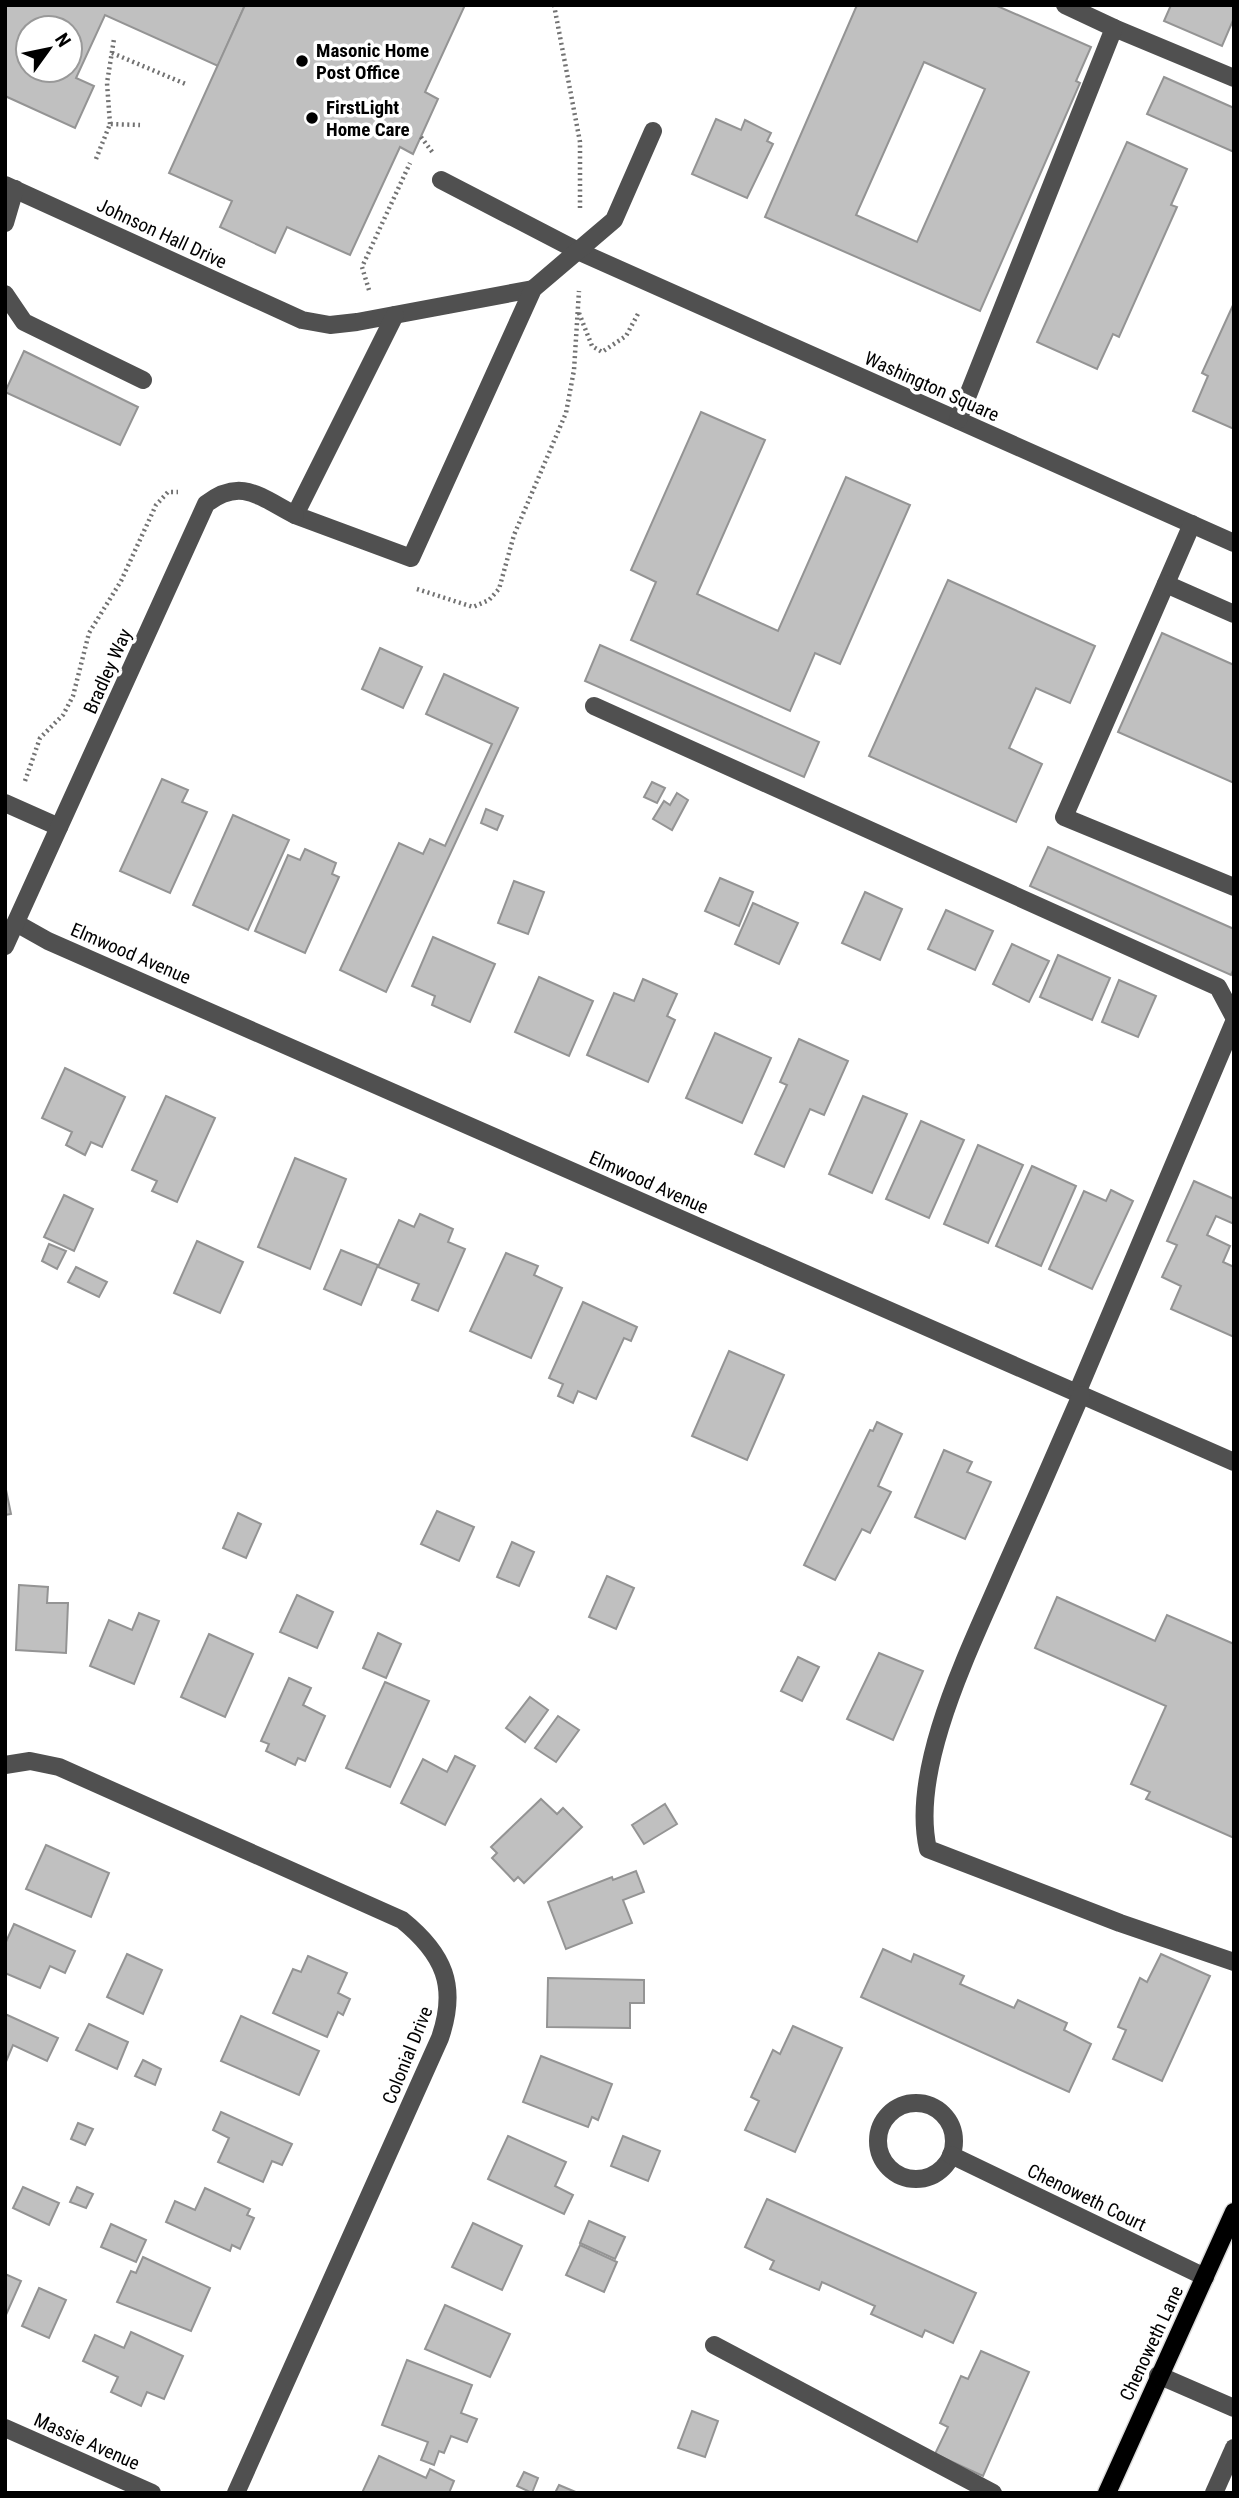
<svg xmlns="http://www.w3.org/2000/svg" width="1239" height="2498" font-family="'Roboto Condensed',sans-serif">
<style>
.building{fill:#c0c0c0;stroke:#949494;stroke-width:2;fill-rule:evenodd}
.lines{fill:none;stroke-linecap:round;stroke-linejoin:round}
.major-casing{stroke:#dbdbdb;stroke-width:21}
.path{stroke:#727272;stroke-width:4.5;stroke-dasharray:2 3.5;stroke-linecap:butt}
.minor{stroke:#505050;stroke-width:18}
.major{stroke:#000;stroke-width:18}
.poi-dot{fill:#000;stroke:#fff;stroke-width:2.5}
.labels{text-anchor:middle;stroke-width:7;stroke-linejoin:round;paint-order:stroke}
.poi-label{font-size:19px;font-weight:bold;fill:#000;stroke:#fff;text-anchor:start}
.street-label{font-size:19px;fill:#000;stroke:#fff}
</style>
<rect width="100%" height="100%" fill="#fff"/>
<g class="building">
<path d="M 5,5 L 245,5 L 218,66 L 105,15 L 76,78 L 94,86 L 75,128 L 5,96 ZM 28,28 L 70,28 L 70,70 L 28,70 Z"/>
<polygon points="245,5 465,5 425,92 438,99 413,154 400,147 350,255 287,227 275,253 220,227 232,201 169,173"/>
<path d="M 857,5 L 995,5 L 1091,47 L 1076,81 L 1080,83 L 980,311 L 765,217 ZM 924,62 L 985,89 L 917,242 L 856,215 Z"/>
<polygon points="1171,5 1234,5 1234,18 1222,46 1164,21"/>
<polygon points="1164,77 1234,108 1234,152 1147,114"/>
<polygon points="716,119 741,130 745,120 771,133 767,141 773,144 747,198 692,174"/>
<polygon points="1127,142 1187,169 1171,205 1177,207 1119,337 1113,334 1097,369 1037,342"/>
<polygon points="1234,303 1234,429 1193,411 1208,376 1202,373"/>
<polygon points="24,351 138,407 120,445 5,392"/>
<polygon points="701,412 765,440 697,594 778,631 846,477 910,505 840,664 815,653 790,711 631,640 656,582 631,570"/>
<polygon points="948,580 1095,646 1070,703 1036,688 1009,748 1042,764 1016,822 869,756"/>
<polygon points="1162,633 1234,665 1234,783 1118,732"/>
<polygon points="600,645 819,742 804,777 585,681"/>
<polygon points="380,648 422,667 403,708 362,689"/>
<polygon points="444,674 518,708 386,992 340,970 399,843 423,854 430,839 445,846 492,744 426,714"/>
<polygon points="162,779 188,790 182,802 207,812 170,893 120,871"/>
<polygon points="652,782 665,788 657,803 644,797"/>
<polygon points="677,793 688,800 672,830 653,819 664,801 670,805"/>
<polygon points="486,809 503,816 497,830 481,823"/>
<polygon points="233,815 289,840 248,930 193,905"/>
<polygon points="1048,847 1234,929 1234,968 1231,975 1030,886"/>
<polygon points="305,849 336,863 332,874 339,877 305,953 255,931 288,855 300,860"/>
<polygon points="720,878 753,892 739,926 705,911"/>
<polygon points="514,881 544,892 528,934 498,923"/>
<polygon points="865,892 902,909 880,960 842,943"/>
<polygon points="753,903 798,923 779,964 735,944"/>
<polygon points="946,910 993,931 975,970 928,949"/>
<polygon points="433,937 495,964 470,1022 432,1005 435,996 412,986"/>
<polygon points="1012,944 1049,961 1029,1002 993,984"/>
<polygon points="1058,955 1110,978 1092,1020 1040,997"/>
<polygon points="539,977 593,1001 569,1056 515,1032"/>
<polygon points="643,979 677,994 667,1016 675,1020 648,1082 587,1055 614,993 634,1001"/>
<polygon points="1119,980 1156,996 1138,1037 1102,1022"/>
<polygon points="715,1033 771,1058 742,1123 686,1098"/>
<polygon points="799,1039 848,1061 824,1115 810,1109 784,1167 755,1154 787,1085 780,1082"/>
<polygon points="65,1068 125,1097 102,1147 91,1142 85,1155 66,1145 72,1132 42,1118"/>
<polygon points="166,1096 215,1118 177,1202 152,1191 157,1181 132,1170"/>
<polygon points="863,1096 907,1114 872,1193 829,1174"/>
<polygon points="921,1121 964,1140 929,1218 886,1199"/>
<polygon points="978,1145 1023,1165 988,1243 944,1224"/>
<polygon points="295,1158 346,1179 310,1269 258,1247"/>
<polygon points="1032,1166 1076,1186 1041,1266 996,1246"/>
<polygon points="1194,1181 1234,1199 1234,1224 1216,1216 1207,1235 1230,1246 1223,1262 1234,1267 1234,1337 1171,1309 1181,1286 1162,1277 1177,1245 1167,1241"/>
<polygon points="1111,1190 1133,1201 1092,1289 1049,1269 1084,1191 1106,1201"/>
<polygon points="64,1195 93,1209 74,1251 44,1237"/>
<polygon points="420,1214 453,1229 448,1242 465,1249 438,1311 412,1300 419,1284 378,1267 399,1220 414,1227"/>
<polygon points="197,1241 243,1262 220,1313 174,1293"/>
<polygon points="49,1244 66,1251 57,1269 42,1261"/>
<polygon points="341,1250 378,1265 361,1305 324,1289"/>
<polygon points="506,1253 538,1266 534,1275 562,1288 531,1358 470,1331"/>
<polygon points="76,1267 107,1282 99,1297 68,1282"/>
<polygon points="583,1302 637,1327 631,1341 624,1338 596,1399 578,1391 573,1403 558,1396 563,1384 549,1378"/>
<polygon points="729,1351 784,1375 747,1460 692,1436"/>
<polygon points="877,1422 902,1434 878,1486 891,1492 870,1533 862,1529 835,1580 804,1565 870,1430 873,1431"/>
<polygon points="944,1450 972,1462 967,1472 991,1482 965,1539 915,1517"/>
<polygon points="5,1485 11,1514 5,1515"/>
<polygon points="437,1511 474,1527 459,1561 421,1544"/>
<polygon points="238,1513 261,1524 246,1558 223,1548"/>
<polygon points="512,1542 534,1552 519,1586 497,1577"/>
<polygon points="607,1576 634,1588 616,1629 589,1617"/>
<polygon points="19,1585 48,1587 47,1603 68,1603 66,1653 16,1650"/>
<polygon points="297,1595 333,1612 317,1648 280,1632"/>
<polygon points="1057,1597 1155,1641 1167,1615 1234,1644 1234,1838 1146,1799 1150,1792 1131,1784 1166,1706 1035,1648"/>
<polygon points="139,1613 159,1621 134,1684 90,1666 109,1620 132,1630"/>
<polygon points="378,1633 401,1644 386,1678 363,1668"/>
<polygon points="209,1634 253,1654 225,1717 181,1697"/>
<polygon points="879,1653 923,1671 893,1740 847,1719"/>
<polygon points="798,1657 819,1667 802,1701 781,1691"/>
<polygon points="289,1678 311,1688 303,1705 325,1716 305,1761 298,1758 295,1765 266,1751 269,1744 261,1741"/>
<polygon points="385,1682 429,1701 390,1787 346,1768"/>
<polygon points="530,1697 548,1710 525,1742 506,1728"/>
<polygon points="558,1716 579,1730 556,1762 535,1748"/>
<polygon points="455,1756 475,1766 445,1825 401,1803 423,1759 447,1772"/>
<polygon points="541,1799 557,1814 563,1808 582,1827 524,1883 518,1877 514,1881 492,1858 497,1853 491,1847"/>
<polygon points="665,1804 677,1824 644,1844 632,1825"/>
<polygon points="46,1845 109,1873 91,1917 26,1889"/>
<polygon points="636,1871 644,1892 623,1900 632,1923 566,1949 548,1902 612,1877 613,1880"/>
<polygon points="14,1924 75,1951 65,1973 50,1966 40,1988 5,1973 5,1944"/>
<polygon points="883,1949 911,1962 914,1954 964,1976 960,1984 1014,2008 1018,2000 1067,2023 1064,2030 1091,2044 1069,2092 861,1997"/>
<polygon points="127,1954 162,1970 143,2014 107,1997"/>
<polygon points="1161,1954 1210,1976 1162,2081 1113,2059 1126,2030 1118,2027 1140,1978 1147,1982"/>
<polygon points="308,1956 347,1973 338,1993 350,1999 343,2015 338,2012 327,2037 273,2013 293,1969 301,1972"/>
<polygon points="548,1978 644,1980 644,2003 630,2003 630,2028 547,2027"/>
<polygon points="5,2014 58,2038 47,2061 13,2045 5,2064"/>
<polygon points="241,2016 319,2051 299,2095 221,2061"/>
<polygon points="89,2024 128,2042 117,2069 76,2050"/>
<polygon points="793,2026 842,2048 795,2152 745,2130 759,2101 751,2097 773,2050 780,2054"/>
<polygon points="541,2056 612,2084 598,2120 592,2117 588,2127 523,2102"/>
<polygon points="143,2060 161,2069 155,2085 135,2076"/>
<polygon points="221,2112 292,2144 282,2165 272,2161 263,2182 218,2162 229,2138 213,2130"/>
<polygon points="78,2123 93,2129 85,2145 71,2139"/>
<polygon points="508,2136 566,2162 555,2186 573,2195 564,2214 488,2179"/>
<polygon points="623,2136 660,2151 648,2181 611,2166"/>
<polygon points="23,2187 59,2203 49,2225 13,2208"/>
<polygon points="77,2187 93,2194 86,2208 70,2202"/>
<polygon points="205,2188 250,2209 247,2215 254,2218 240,2249 232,2245 230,2251 166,2222 175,2201 195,2210"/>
<polygon points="767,2199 976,2293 953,2343 925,2330 922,2337 871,2314 875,2306 822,2282 819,2290 770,2269 774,2261 745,2247"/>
<polygon points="589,2221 625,2237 615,2259 580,2243"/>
<polygon points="473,2223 522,2246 502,2290 452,2267"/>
<polygon points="111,2224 146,2240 136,2262 101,2247"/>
<polygon points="580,2245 617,2262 604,2292 566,2275"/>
<polygon points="143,2257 210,2288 191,2331 117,2302 131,2271 136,2273"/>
<polygon points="5,2274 21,2281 5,2317"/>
<polygon points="39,2288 66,2300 49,2338 22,2326"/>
<polygon points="445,2305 510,2334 490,2377 425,2349"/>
<polygon points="131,2332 183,2356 164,2399 147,2392 141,2406 111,2392 118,2377 83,2361 95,2335 124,2348"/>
<polygon points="981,2351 1029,2372 983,2476 935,2454 948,2427 940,2423 961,2376 968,2379"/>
<polygon points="407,2360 472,2385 461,2413 477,2419 467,2442 451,2436 444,2453 439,2451 434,2465 421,2460 428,2442 382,2425"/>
<polygon points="692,2411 718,2421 705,2457 678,2448"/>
<polygon points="379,2456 426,2478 430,2469 454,2481 449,2493 362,2493"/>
<polygon points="524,2472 538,2478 532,2493 517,2486"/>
<polygon points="559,2485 578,2493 555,2493"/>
</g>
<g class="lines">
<g class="major-casing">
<polyline id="major" points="1107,2493 1234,2212"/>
</g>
<g class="path">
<polyline points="554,5 580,142 580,209"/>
<polyline points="112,53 188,85"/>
<polyline points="110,124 107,83 114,39"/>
<polyline points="421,137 433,153"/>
<polyline points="96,159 110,124 140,125"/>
<polyline points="369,290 362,267 410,163"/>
<polyline points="579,313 592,346 602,352 626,336 639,312"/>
<polyline points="417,589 473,607 489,600 499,589 514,535 566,413 574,370 579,291"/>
<polyline points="25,781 40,738 63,715 73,696 89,633 121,581 156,505 168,492 178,492"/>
</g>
<g class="minor">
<polyline points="1114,28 1234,78"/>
<polyline points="441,180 580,252 1234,543"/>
<polyline points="5,185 302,320 330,325 357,322 533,289"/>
<polyline points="5,223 15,189"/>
<polyline points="5,294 24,322 143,380"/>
<polyline points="395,315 295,515 411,558 533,289 614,220 653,131"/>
<polyline points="958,420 1114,28 1065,5"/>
<polyline points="1192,524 1064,817 1234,887"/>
<polyline points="1166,584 1234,614"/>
<polyline points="594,706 1218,987 1234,1017"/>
<polyline points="5,803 59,827"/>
<polyline points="16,923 48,941 1234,1462"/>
<path d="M 5,946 L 206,504 C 241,477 260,497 295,515"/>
<polyline points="1077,1393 1234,1022"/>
<path d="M 1081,1395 C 1056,1453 1030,1512 1004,1570 C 972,1645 909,1767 928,1849 L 1120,1923 L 1234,1962"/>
<path d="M 5,1765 L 30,1761 L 59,1767 L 402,1920 C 444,1954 458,1986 440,2038 L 236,2493"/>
<circle cx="916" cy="2141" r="38"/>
<polyline points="951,2155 1205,2277"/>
<polyline points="714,2345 993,2493"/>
<polyline points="1158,2375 1234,2408"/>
<polyline points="5,2428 152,2493"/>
<polyline points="1214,2493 1234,2448"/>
</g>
<use href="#major" class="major"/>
</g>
<g class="poi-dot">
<circle cx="302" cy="61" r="7"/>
<circle cx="312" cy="118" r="7"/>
</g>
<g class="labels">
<g class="poi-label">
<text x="316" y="57">Masonic Home<tspan x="316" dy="22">Post Office</tspan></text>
<text x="326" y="114">FirstLight<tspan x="326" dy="22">Home Care</tspan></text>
</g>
<g class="street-label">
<text transform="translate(162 233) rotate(25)" y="7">Johnson Hall Drive</text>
<text transform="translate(932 386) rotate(24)" y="7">Washington Square</text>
<text transform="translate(107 671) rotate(-66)" y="7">Bradley Way</text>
<text transform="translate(131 953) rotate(23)" y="7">Elmwood Avenue</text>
<text transform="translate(649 1182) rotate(24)" y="7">Elmwood Avenue</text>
<text transform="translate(407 2055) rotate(-68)" y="7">Colonial Drive</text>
<text transform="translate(1087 2197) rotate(26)" y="7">Chenoweth Court</text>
<text transform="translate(1151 2343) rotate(-65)" y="7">Chenoweth Lane</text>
<text transform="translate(87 2441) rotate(24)" y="7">Massie Avenue</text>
</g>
</g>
<rect width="1239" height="2498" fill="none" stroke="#000000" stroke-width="14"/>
<g transform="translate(49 49) rotate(57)"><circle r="33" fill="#ffffff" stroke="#999999" stroke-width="2"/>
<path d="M0-5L12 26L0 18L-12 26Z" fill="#000000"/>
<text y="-10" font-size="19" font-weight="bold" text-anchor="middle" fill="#000000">N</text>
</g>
</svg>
